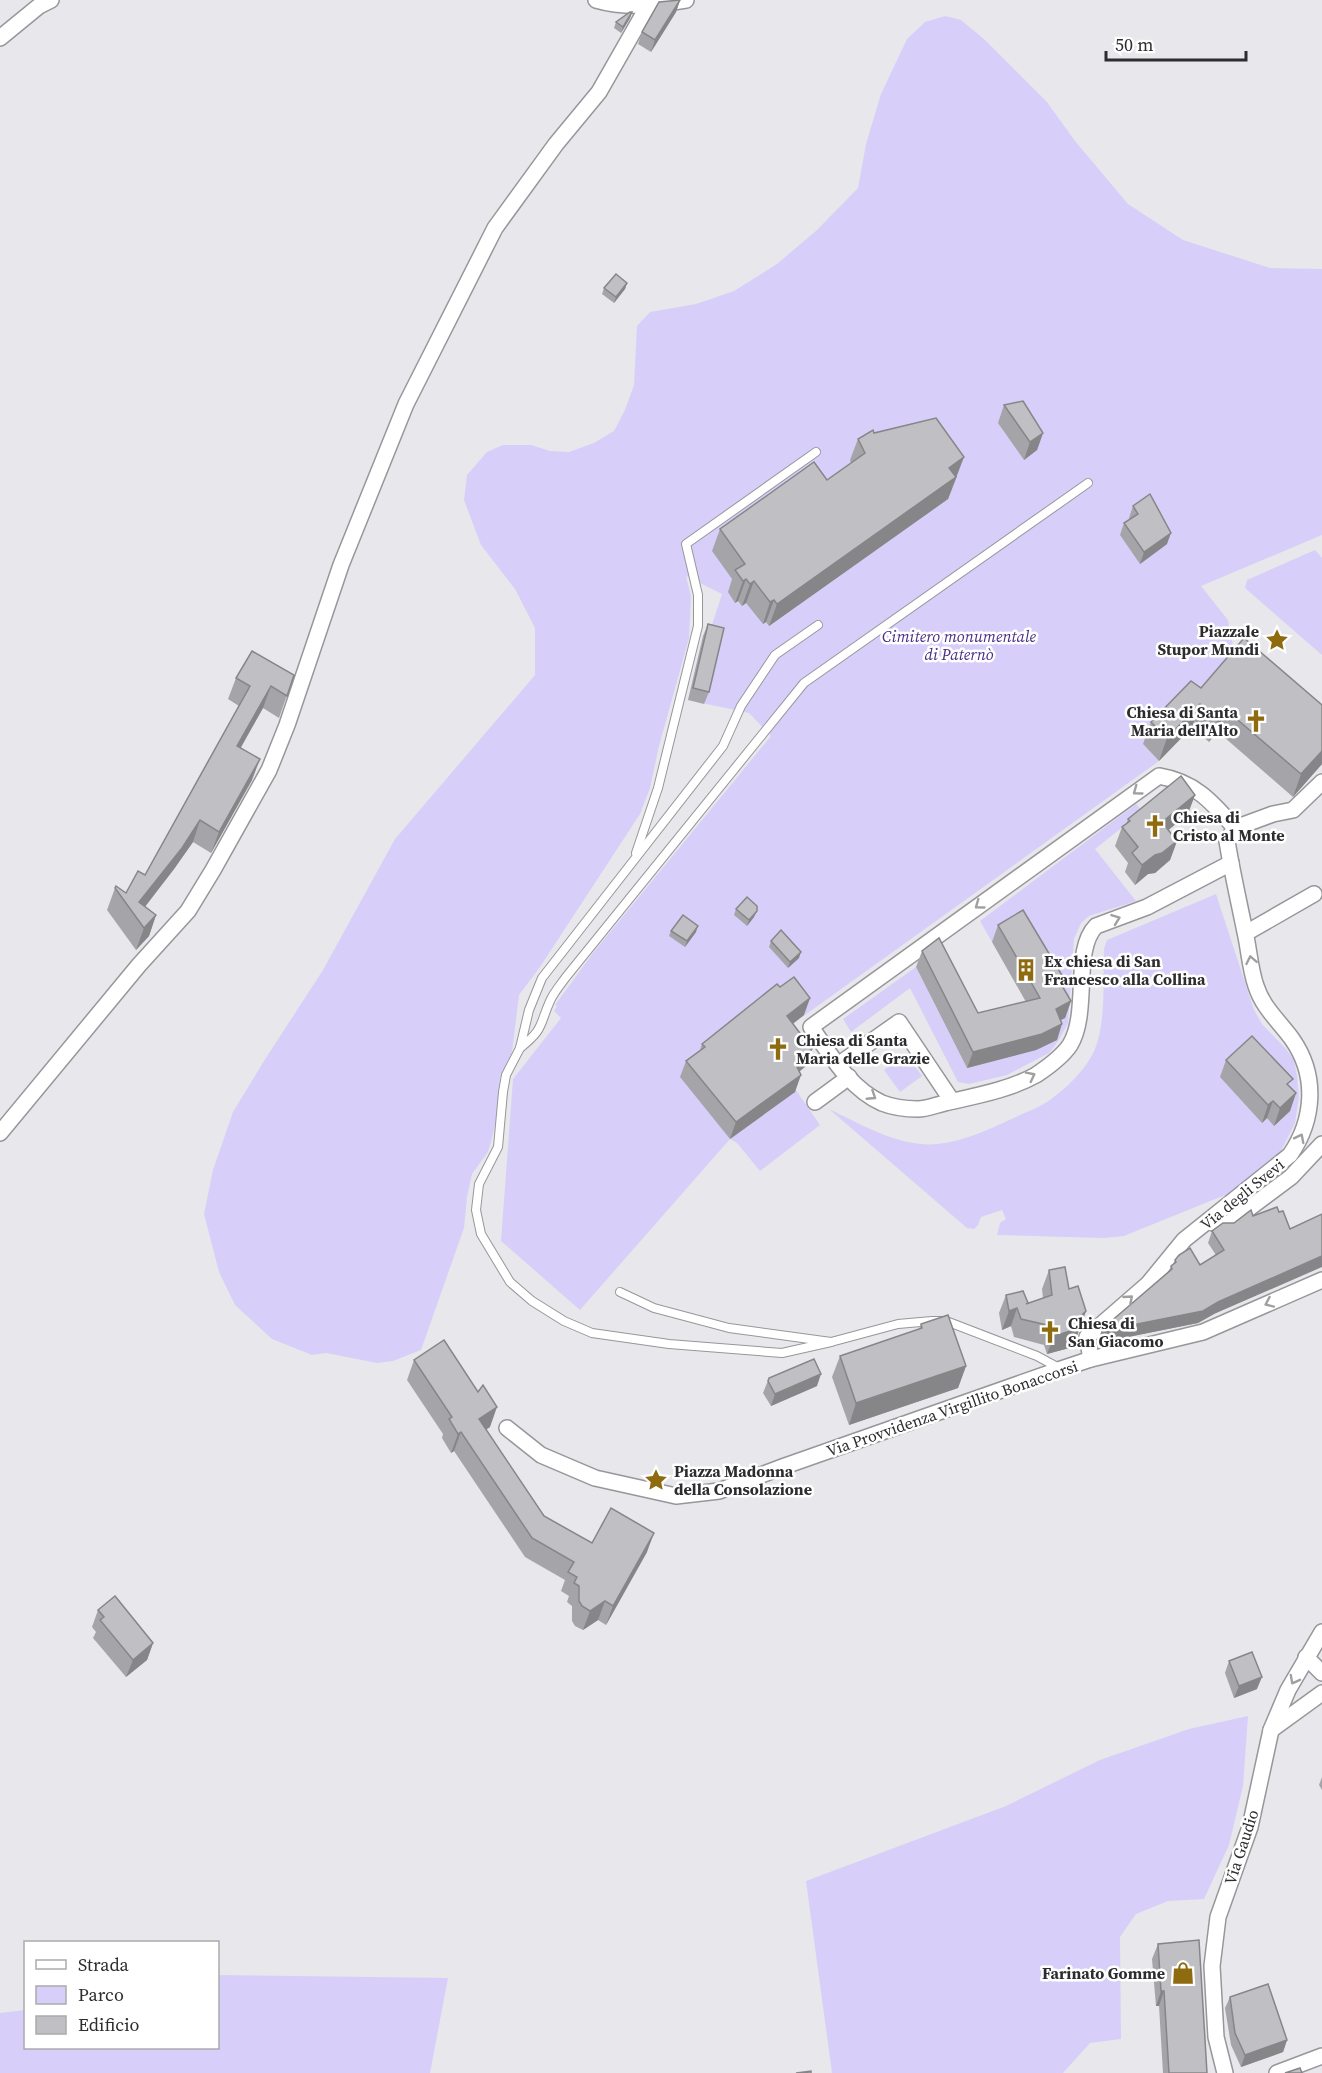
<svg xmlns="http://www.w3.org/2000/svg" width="1322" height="2073" font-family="'Source Serif 4',serif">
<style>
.green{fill:#d7cff9}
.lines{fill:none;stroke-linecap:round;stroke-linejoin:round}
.lane-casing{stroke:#97979b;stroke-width:10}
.street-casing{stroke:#97979b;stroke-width:18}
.lane{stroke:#fff;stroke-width:8}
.street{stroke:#fff;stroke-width:15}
.wall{fill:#a5a5a9}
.shaded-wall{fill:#868689}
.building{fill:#c0c0c4;stroke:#868689;stroke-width:1.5}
.oneway{stroke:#a0a0a1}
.labels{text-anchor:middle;stroke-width:5;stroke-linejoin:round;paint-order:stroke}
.poi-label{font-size:16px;font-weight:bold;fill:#2d2d2f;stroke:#fff;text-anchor:start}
.park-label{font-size:16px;font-style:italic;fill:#492e83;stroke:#fff}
.street-label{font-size:16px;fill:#2d2d2f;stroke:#fff}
</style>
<rect width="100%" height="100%" fill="#e8e7eb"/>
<g class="green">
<polygon points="945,16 961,20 985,40 1047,102 1075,141 1128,204 1183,240 1270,268 1322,269 1322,535 1201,586 1228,620 1236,660 1143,744 1159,761 791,1025 789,1080 820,1125 760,1171 737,1143 730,1139 580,1310 501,1241 513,1079 561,1018 554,1011 557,1006 555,1005 593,953 771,736 749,713 688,700 703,636 708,637 722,594 686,576 691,596 689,638 659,746 650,788 640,814 540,967 519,995 512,1052 500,1078 498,1111 493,1134 488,1152 472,1174 467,1197 464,1228 421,1350 393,1361 377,1363 326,1353 312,1355 272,1339 235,1305 219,1272 204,1214 213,1170 233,1112 264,1061 323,970 395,839 535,675 535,628 515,589 481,545 464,500 467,475 487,452 503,445 531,445 550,451 569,452 594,443 614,431 625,410 634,385 637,326 650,312 696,304 734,291 777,264 817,230 858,188 866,144 881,94 907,39 925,22"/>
<polygon points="1315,550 1322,558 1322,655 1245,588 1247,580"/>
<polygon points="1136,804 1143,811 1095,849 1136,901 1089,916 1081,923 1074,939 1068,1023 1059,1040 1049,1053 1007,1075 969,1084 958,1082 910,988 851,1032 843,1019 916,967 967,1068 1036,1050 1056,1040 1017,927 992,942 980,921"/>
<path d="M 1216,894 L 1254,1010 L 1262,1024 L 1286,1049 L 1294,1060 L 1297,1076 L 1299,1097 L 1295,1123 L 1281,1151 L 1275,1157 L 1230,1193 L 1124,1236 L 1103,1238 L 997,1235 L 1000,1223 L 1006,1219 L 1002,1210 L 981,1217 L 978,1225 L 974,1229 L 967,1228 L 829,1109 C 856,1122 884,1138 913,1143 C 949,1150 990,1129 1022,1114 C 1030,1111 1039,1107 1047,1102 C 1066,1089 1086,1070 1095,1049 C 1106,1022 1103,979 1104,949 L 1107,940 Z"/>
<polygon points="906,1054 922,1076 900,1092 884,1070"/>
<polygon points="1248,1716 1243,1786 1229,1845 1204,1899 1168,1901 1136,1914 1120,1937 1121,2039 1090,2043 1063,2073 832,2073 806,1881 1006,1806 1100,1760 1189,1729"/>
<polygon points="218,1975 448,1978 430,2073 0,2073 0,2013 25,2010 26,2048 218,2048"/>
</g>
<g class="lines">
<g class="lane-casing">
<g id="lane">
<polyline points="818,625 775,655 741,706 723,746 542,978 529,1010 520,1048 506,1075 503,1092 498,1147 479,1184 476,1210 481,1234 510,1282 532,1301 564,1321 592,1333 669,1344 782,1353 831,1342"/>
<polyline points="636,853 658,788 698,626 698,595 686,544 816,452"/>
<path d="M 520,1048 C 544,1029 539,1026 550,1001 C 554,992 561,984 566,977 L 804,683 L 1088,483"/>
<polyline points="620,1292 654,1308 729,1328 831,1342 898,1324 932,1321 946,1321 1037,1356 1059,1368"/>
</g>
</g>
<g class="street-casing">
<g id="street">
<path d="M 596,0 C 627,9 655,5 686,0"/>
<polyline points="0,38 39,6 51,0"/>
<polyline points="1235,828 1273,814 1293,810 1322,782"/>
<path d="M 1231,863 L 1147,907 L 1096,926 C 1072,950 1090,1012 1070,1045 C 1062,1057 1048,1067 1036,1075 C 1009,1090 975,1096 945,1103 C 936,1105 926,1109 918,1109 C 907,1109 892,1107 882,1103 C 850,1089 830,1054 811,1027 L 1159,776 C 1195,782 1212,802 1235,828"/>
<polyline points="1246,933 1314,894"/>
<polyline points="838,1065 899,1022 952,1101"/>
<polyline points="815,1102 849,1077"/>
<polyline points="0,1133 139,965 188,911 213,870 269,770 287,725 341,565 406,404 495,228 556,144 599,92 648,6"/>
<polyline points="1211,1222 1224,1227 1291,1177 1322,1144"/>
<path d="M 1091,1359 L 1087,1337 L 1148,1284 L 1184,1240 L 1290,1155 C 1314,1120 1318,1076 1292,1039 C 1279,1021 1263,1008 1256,986 C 1250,969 1249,949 1245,932 C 1239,902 1232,872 1227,841 L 1235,828"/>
<polyline points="507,1428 541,1455 595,1478 676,1496 719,1491 785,1466 1061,1369 1091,1359 1203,1332 1322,1280"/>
<polyline points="1306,1657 1322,1673"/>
<polyline points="1271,1730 1322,1693"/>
<polyline points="1225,2073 1216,2037 1212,1966 1218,1917 1250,1827 1271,1730 1288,1690 1322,1632"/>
<polyline points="1277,2073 1322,2056"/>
</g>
</g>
<use href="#lane" class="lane"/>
<use href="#street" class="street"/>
</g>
<g class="wall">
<polygon points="680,0 676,12 651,52 638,44 642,32"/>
<polygon points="632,12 630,18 621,33 614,28 616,22"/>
<polygon points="627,283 625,289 614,303 602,294 604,288"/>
<polygon points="1004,405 1043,433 1037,450 1024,460 998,423"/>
<polygon points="874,433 956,479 948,499 769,626 766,622 763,624 746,603 742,606 738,601 735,603 728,592 732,579 712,551 720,529 827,480 851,463 850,460 858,439"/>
<polygon points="1133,506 1167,544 1140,564 1120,535 1124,523 1130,520 1129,518"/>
<polygon points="708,624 709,692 704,704 688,700 703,636"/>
<polygon points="294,675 279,718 263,708 240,748 252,780 211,853 193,842 174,869 145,907 156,915 149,936 136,950 107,910 115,888 126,893 145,875 239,706 228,699 236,678"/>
<polygon points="1201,688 1322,764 1293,797 1217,731 1209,742 1192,727 1159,761 1143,744 1151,722"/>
<polygon points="1188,814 1168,830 1177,841 1170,860 1155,873 1148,874 1135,885 1125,872 1128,863 1115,846 1122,827 1126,824 1128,819"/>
<polygon points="736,909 754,917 747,926 734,915"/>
<polygon points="998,925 1063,988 1071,1001 1065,1018 1061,1020 1057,1040 1036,1050 967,1068 916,967 922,951 978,1013 1026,1002 992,942"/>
<polygon points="671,931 696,932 685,947 669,936"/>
<polygon points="771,941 799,958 788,968 769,947"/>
<polygon points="804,1015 793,1024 812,1049 806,1066 800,1071 795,1092 730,1139 680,1077 686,1061 700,1050 702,1044"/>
<polygon points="1226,1060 1290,1087 1296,1093 1290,1111 1274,1126 1267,1118 1262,1123 1220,1077"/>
<polygon points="1234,1223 1214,1314 1198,1323 1098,1343 1098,1341 1102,1329 1168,1273 1171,1266 1173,1264 1175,1260 1200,1265 1216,1255 1208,1243 1212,1231"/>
<polygon points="1049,1270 1069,1289 1086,1311 1073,1347 1047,1354 1044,1345 1014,1337 1011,1326 1002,1330 999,1313 1006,1295 1028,1304 1043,1298 1042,1289"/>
<polygon points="921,1324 966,1366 958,1388 849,1425 832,1377 840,1356 919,1329"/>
<polygon points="414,1360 490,1427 486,1429 544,1516 592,1543 647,1552 606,1625 598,1620 583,1630 575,1626 572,1621 572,1606 567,1602 569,1596 561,1591 565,1580 525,1557 454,1451 451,1453 442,1438 443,1434 407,1380"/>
<polygon points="769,1378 817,1386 771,1406 763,1393"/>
<polygon points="98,1610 153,1643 147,1660 126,1677 93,1638 96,1632 92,1627"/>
<polygon points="1229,1661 1257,1689 1234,1698 1225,1673"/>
<polygon points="1322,1777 1322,1790 1319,1785"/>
<polygon points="1158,1944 1207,2073 1163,2073 1159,2006 1156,2006 1152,1959"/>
<polygon points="1230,1997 1287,2040 1283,2052 1241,2067 1231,2045 1225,2008"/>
</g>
<g class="shaded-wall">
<polygon points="680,0 676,12 651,52 655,40"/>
<polygon points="632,12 630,18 621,33 623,27"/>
<polygon points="627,283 625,289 614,303 616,297"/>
<polygon points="1043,433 1037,450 1024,460 1030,442"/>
<polygon points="964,457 948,499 769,626 777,604 949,468"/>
<polygon points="1171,533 1167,544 1140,564 1144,552"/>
<polygon points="746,579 738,601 735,603 743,581"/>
<polygon points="754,581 746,603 742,606 750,584"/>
<polygon points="774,600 766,622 763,624 770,602"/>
<polygon points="271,686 263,708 230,767 237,746"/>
<polygon points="1200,704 1192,727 1159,761 1167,738"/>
<polygon points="1225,709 1217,731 1209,742 1218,719"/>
<polygon points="1322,751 1322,764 1293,797 1301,774"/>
<polygon points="260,759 252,780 211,853 219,832"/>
<polygon points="1195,795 1188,814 1155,841 1162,822"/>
<polygon points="200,820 193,842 174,869 136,918 139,902"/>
<polygon points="1177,841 1170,860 1155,873 1148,874 1135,885 1142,865 1155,855"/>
<polygon points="757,911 754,917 747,926 749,920"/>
<polygon points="156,915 149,936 136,950 144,928"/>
<polygon points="698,926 696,932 685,947 687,941"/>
<polygon points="801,952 799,958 788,968 790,962"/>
<polygon points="810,998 804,1015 780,1033 787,1016"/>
<polygon points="1071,1001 1065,1018 1050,1025 1056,1009"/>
<polygon points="1062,1024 1057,1040 1036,1050 967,1068 973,1052"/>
<polygon points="812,1049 806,1066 789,1080 795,1063"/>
<polygon points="801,1075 795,1092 730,1139 736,1122"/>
<polygon points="1296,1093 1290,1111 1274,1126 1280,1108"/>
<polygon points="1273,1101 1267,1118 1262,1123 1268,1105"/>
<polygon points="1322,1256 1322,1267 1214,1314 1198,1323 1098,1343 1102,1331 1218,1302"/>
<polygon points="1017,1308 1011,1326 1002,1330 1009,1311"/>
<polygon points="1086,1311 1073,1347 1047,1354 1054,1336 1078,1319"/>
<polygon points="966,1366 958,1388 849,1425 856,1403"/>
<polygon points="821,1374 817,1386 771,1406 775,1394"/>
<polygon points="497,1407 490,1427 472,1439 479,1419"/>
<polygon points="461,1432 454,1451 451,1453 458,1434"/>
<polygon points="654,1533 647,1552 606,1625 613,1606"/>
<polygon points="605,1601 598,1620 583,1630 590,1611"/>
<polygon points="153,1643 147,1660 126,1677 133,1660"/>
<polygon points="1262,1677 1257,1689 1234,1698 1239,1686"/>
<polygon points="1161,1991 1164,1991 1159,2006 1156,2006"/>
<polygon points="1287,2040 1283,2052 1241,2067 1245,2055"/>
</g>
<g class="building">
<polygon points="680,0 655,40 642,32 659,2"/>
<polygon points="630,12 632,12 623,27 616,22"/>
<polygon points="616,274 627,283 616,297 604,288"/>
<polygon points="1023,401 1043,433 1030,442 1004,405"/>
<polygon points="936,418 964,457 949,468 956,477 777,604 774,600 770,602 754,581 750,584 746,579 743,581 735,570 745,564 720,529 814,462 827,480 865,453 858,439 873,430 874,433"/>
<polygon points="1150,494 1171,533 1144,552 1124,523 1138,514 1133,506"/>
<polygon points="708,624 724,628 709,692 693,688"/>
<polygon points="1244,638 1322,705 1322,751 1301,774 1225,709 1218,719 1200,704 1167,738 1151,722 1191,681 1201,688"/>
<polygon points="252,651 294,675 287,696 271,686 237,746 260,759 219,832 200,820 182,848 139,902 156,915 144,928 115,888 116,886 126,893 138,871 145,875 250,686 236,678"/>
<polygon points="1181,776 1195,795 1162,822 1177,841 1162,853 1155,855 1142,865 1132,853 1138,847 1122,827 1130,821 1128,819"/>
<polygon points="747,897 757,906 757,911 749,920 736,909"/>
<polygon points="1023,910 1066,982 1061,984 1071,1001 1056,1009 1062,1024 1042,1034 973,1052 922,951 939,938 978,1013 1040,998 998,925"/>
<polygon points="683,915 698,926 687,941 671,931"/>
<polygon points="781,930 801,952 790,962 771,941"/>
<polygon points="794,977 810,998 787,1016 812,1049 795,1063 801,1075 736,1122 686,1061 705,1047 702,1044 777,984 780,987"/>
<polygon points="1252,1036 1293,1079 1287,1084 1296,1093 1280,1108 1273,1101 1268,1105 1226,1060"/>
<polygon points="1277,1207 1279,1212 1283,1211 1290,1229 1322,1214 1322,1256 1218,1302 1203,1311 1102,1331 1102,1329 1172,1269 1171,1266 1176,1262 1175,1260 1179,1255 1190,1248 1200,1265 1224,1250 1212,1231 1223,1223 1234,1223 1251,1210 1253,1216"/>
<polygon points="1065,1267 1069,1289 1078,1286 1086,1311 1078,1319 1080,1328 1054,1336 1051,1326 1021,1319 1017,1308 1009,1311 1006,1295 1023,1291 1028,1303 1026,1304 1052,1295 1049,1270"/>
<polygon points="948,1315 966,1366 856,1403 840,1356 922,1328 921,1324"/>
<polygon points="444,1340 478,1392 483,1385 497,1407 479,1419 544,1516 592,1543 611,1508 654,1533 613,1606 605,1601 590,1611 582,1606 579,1601 579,1586 574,1583 577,1577 568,1572 574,1562 532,1538 461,1432 458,1434 449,1419 452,1417 414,1360"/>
<polygon points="814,1359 821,1374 775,1394 768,1381 769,1378"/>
<polygon points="115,1596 153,1643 133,1660 100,1620 104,1617 98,1610"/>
<polygon points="1252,1652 1262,1677 1239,1686 1229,1661"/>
<polygon points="1199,1940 1207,2073 1169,2073 1164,1991 1161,1991 1158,1944"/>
<polygon points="1268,1984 1287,2040 1245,2055 1235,2033 1230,1997"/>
<polygon points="1300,2068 1302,2073 1285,2073"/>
<polygon points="811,2071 811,2073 796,2073"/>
</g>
<defs><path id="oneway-chevron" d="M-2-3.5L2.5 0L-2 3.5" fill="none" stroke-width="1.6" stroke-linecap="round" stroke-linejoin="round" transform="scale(1.5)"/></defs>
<g class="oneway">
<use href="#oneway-chevron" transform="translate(1137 791) rotate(144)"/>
<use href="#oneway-chevron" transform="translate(979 905) rotate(144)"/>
<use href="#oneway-chevron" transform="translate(1116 919) rotate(-20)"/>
<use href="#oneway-chevron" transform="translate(1251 960) rotate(-101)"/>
<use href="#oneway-chevron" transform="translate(1031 1076) rotate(-27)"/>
<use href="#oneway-chevron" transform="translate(872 1096) rotate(33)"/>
<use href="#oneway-chevron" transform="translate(1300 1138) rotate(-63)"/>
<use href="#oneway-chevron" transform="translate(1129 1299) rotate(-41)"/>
<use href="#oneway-chevron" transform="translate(1269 1303) rotate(156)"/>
<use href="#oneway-chevron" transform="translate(1294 1680) rotate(118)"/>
</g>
<defs>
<g id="sight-bare" transform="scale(1.8)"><path d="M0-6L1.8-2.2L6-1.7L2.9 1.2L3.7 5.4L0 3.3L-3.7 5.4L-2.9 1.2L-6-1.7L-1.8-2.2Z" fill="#8f6b10" stroke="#fff" stroke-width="2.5" paint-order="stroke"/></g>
<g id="church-bare" transform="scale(1.8)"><path d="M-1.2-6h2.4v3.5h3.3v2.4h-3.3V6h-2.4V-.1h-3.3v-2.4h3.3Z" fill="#8f6b10" stroke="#fff" stroke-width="2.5" paint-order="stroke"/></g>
<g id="building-bare" transform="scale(1.8)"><path d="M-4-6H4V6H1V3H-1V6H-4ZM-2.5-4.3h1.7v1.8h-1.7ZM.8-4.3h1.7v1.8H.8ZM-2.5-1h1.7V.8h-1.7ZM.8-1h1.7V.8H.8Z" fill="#8f6b10" stroke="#fff" stroke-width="2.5" paint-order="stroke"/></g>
<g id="shop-bare" transform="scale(1.8)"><path d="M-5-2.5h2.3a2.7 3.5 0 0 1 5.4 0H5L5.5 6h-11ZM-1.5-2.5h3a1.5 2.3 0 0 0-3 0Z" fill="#8f6b10" stroke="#fff" stroke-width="2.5" paint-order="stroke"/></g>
</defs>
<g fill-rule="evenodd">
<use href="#sight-bare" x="1277" y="640"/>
<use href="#church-bare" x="1256" y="721"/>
<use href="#church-bare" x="1155" y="826"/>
<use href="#building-bare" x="1026" y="970"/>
<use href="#church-bare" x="778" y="1049"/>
<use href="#church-bare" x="1050" y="1332"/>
<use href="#sight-bare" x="656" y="1480"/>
<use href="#shop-bare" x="1183" y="1973"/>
</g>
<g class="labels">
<g class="poi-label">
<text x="1259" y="637" text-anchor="end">Piazzale<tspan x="1259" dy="18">Stupor Mundi</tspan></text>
<text x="1238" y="718" text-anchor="end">Chiesa di Santa<tspan x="1238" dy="18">Maria dell'Alto</tspan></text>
<text x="1173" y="823">Chiesa di<tspan x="1173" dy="18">Cristo al Monte</tspan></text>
<text x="1044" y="967">Ex chiesa di San<tspan x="1044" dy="18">Francesco alla Collina</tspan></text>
<text x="796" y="1046">Chiesa di Santa<tspan x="796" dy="18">Maria delle Grazie</tspan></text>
<text x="1068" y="1329">Chiesa di<tspan x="1068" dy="18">San Giacomo</tspan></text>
<text x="674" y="1477">Piazza Madonna<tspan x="674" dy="18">della Consolazione</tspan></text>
<text x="1165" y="1979" text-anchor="end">Farinato Gomme</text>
</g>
<g class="park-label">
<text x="959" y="642">Cimitero monumentale<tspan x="959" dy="18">di Paternò</tspan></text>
</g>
<g class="street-label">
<text transform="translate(1242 1194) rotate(-39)" y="6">Via degli Svevi</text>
<text transform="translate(952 1408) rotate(-19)" y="6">Via Provvidenza Virgillito Bonaccorsi</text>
<text transform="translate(1241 1847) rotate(-72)" y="6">Via Gaudio</text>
</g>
</g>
<rect x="24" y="1941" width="195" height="108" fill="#ffffff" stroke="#ababac" stroke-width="1.5"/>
<rect x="36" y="1960" width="30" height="9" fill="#ffffff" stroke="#ababac" stroke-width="1.5"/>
<text x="78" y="1971" font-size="18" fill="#2d2d2f">Strada</text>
<rect x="36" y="1986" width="30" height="18" fill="#d7cff9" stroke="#ababac" stroke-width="1.5"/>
<text x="78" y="2001" font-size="18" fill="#2d2d2f">Parco</text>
<rect x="36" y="2016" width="30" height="18" fill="#c0c0c4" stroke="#ababac" stroke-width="1.5"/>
<text x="78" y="2031" font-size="18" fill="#2d2d2f">Edificio</text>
<path d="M1106 51v9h140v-9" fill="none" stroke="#2d2d2f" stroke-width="3"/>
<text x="1115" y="51" font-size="18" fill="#2d2d2f" stroke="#ffffff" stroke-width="4.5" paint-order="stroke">50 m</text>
</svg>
